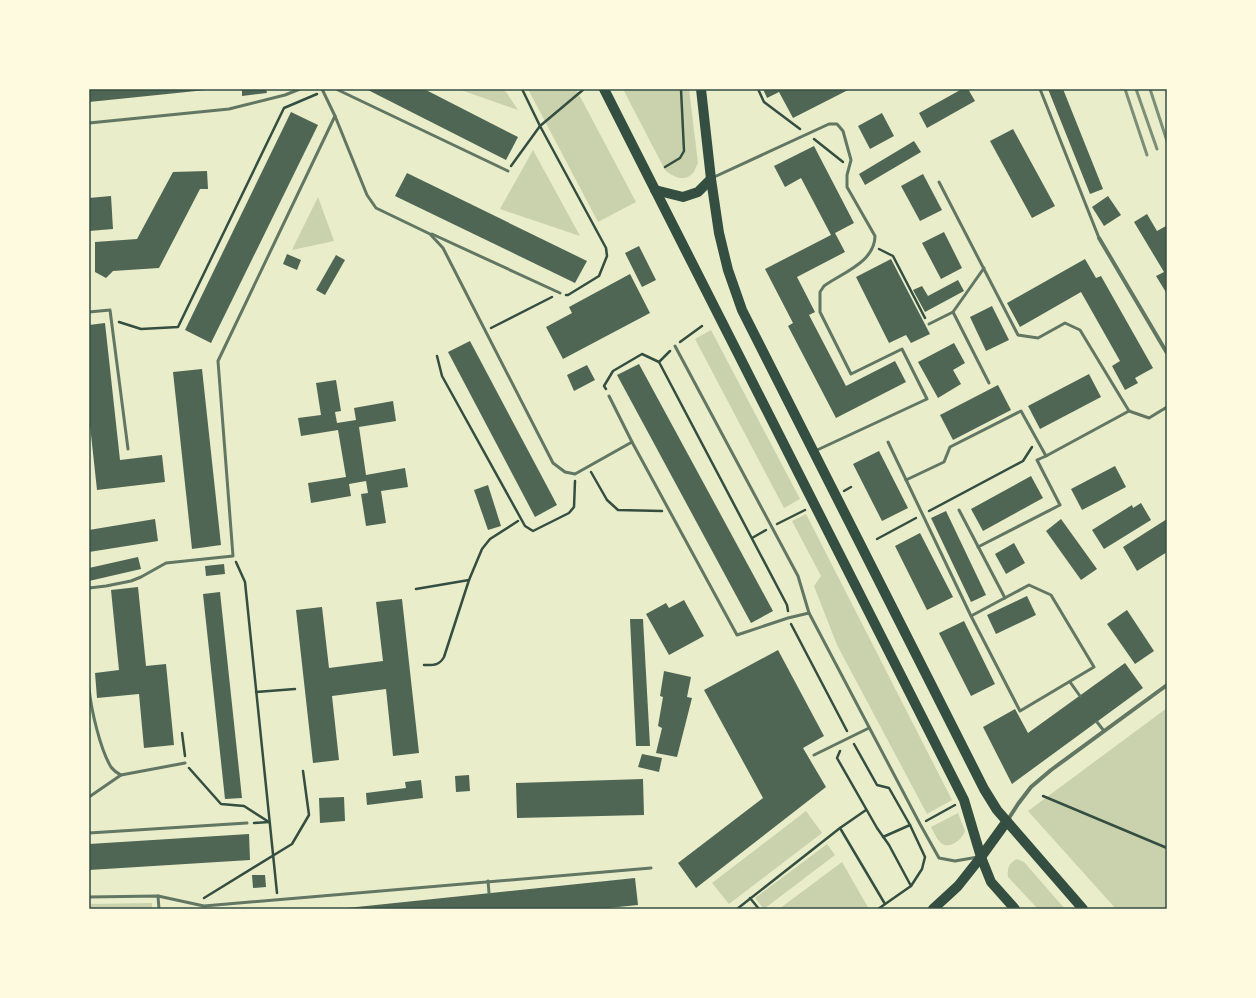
<svg xmlns="http://www.w3.org/2000/svg" width="1256" height="998" font-family="'Nunito Sans',sans-serif">
<style>
.green{fill:#cad2ad}
.building{fill:#4f6655}
.lines{fill:none;stroke-linecap:round;stroke-linejoin:round}
.path{stroke:#344e41;stroke-width:2.5}
.service{stroke:#617663;stroke-width:3}
.minor{stroke:#617663;stroke-width:4}
.primary{stroke:#344e41;stroke-width:10}
.rail{stroke:#7c8e77;stroke-width:3}
.neatline{fill:none;stroke:#344e41;stroke-width:1.5}
</style>
<rect width="100%" height="100%" fill="#e9edc9"/>
<g class="green">
<polygon points="458,89 504,89 518,110"/>
<polygon points="528,89 576,89 636,202 598,222"/>
<path d="M 623,89 L 689,89 L 698,163 C 696,166 695,170 694,172 C 685,183 673,177 665,170 Z"/>
<polygon points="533,150 580,236 500,209"/>
<polygon points="318,197 334,241 292,250"/>
<polygon points="711,330 800,499 784,508 695,339"/>
<polygon points="806,514 952,800 927,814 837,645 814,586 821,576 792,521"/>
<polygon points="1167,708 1167,909 1116,909 1028,811"/>
<polygon points="806,811 822,833 729,904 712,883"/>
<path d="M 958,813 L 965,831 C 962,840 948,851 940,842 C 936,838 934,832 931,827 Z"/>
<polygon points="827,844 835,855 764,909 755,898"/>
<path d="M 1017,859 L 1024,862 L 1065,909 L 1038,909 L 1008,877 C 1007,868 1009,863 1017,859 Z"/>
<polygon points="842,862 869,909 779,909"/>
<polygon points="152,903 152,909 89,909 89,904"/>
</g>
<g class="building">
<polygon points="89,89 206,89 206,90 89,102"/>
<polygon points="242,89 266,89 267,93 242,96"/>
<polygon points="366,89 424,89 518,137 506,160"/>
<polygon points="763,89 850,89 793,118 779,92 767,98"/>
<polygon points="962,89 968,89 975,101 927,128 919,113"/>
<polygon points="1048,89 1063,89 1103,189 1090,194"/>
<polygon points="291,112 318,125 211,343 185,330"/>
<polygon points="882,113 894,136 870,149 858,126"/>
<polygon points="1013,129 1055,206 1032,218 990,141"/>
<polygon points="914,141 921,152 865,185 859,174"/>
<polygon points="814,146 854,223 835,233 845,252 797,277 815,312 809,315 846,386 895,361 906,382 836,418 788,326 793,323 765,269 831,235 801,178 785,187 774,166"/>
<polygon points="207,171 208,189 200,189 159,268 113,271 106,278 95,272 95,242 137,239 173,172"/>
<polygon points="407,173 587,261 575,283 395,196"/>
<polygon points="923,174 942,210 920,221 901,186"/>
<polygon points="111,196 113,229 89,231 89,198"/>
<polygon points="1108,196 1121,215 1104,226 1092,207"/>
<polygon points="1147,214 1157,231 1166,226 1167,227 1167,294 1156,276 1164,272 1134,222"/>
<polygon points="944,232 962,268 941,279 922,243"/>
<polygon points="639,246 656,280 642,287 625,253"/>
<polygon points="287,254 301,260 297,270 283,264"/>
<polygon points="336,255 345,260 325,295 316,290"/>
<polygon points="891,259 930,334 911,343 906,335 889,343 856,277"/>
<polygon points="1085,259 1096,278 1101,276 1153,368 1135,378 1138,383 1125,390 1112,366 1120,361 1081,292 1020,327 1007,303"/>
<polygon points="630,274 650,313 563,359 546,327 572,313 569,307"/>
<polygon points="958,280 964,291 925,312 913,290 922,286 928,296"/>
<polygon points="992,306 1009,340 986,351 970,317"/>
<polygon points="105,323 120,460 162,455 165,482 97,490 89,416 89,325"/>
<polygon points="470,341 557,505 535,517 448,352"/>
<polygon points="954,343 965,363 953,370 961,384 938,398 918,362"/>
<polygon points="639,364 773,611 751,623 617,375"/>
<polygon points="587,365 595,380 574,391 567,375"/>
<polygon points="202,369 221,545 192,549 173,372"/>
<polygon points="1089,374 1101,397 1040,429 1028,406"/>
<polygon points="336,380 341,411 335,412 337,423 356,420 354,408 393,401 396,421 359,427 366,475 405,468 408,487 381,491 386,523 366,526 361,494 368,493 366,481 349,484 351,496 311,503 308,483 346,477 338,430 301,436 298,418 321,415 316,383"/>
<polygon points="998,385 1011,410 953,440 940,415"/>
<polygon points="879,451 908,508 882,521 853,464"/>
<polygon points="1115,466 1126,487 1082,510 1071,489"/>
<polygon points="1031,476 1043,498 983,531 971,509"/>
<polygon points="488,485 501,526 488,530 474,490"/>
<polygon points="1141,503 1151,520 1104,549 1092,530 1132,505 1133,508"/>
<polygon points="946,511 986,595 971,602 931,518"/>
<polygon points="155,519 158,541 89,552 89,530"/>
<polygon points="1061,519 1097,569 1081,580 1046,531"/>
<polygon points="1167,519 1167,552 1137,571 1123,547"/>
<polygon points="920,533 953,597 927,610 895,546"/>
<polygon points="1014,543 1025,563 1006,574 995,554"/>
<polygon points="138,557 141,569 89,581 89,568"/>
<polygon points="224,564 225,574 206,576 205,566"/>
<polygon points="138,587 146,666 166,664 174,745 144,748 139,694 97,698 95,673 119,670 111,590"/>
<polygon points="220,592 242,798 225,799 203,594"/>
<polygon points="1027,596 1036,615 996,634 987,615"/>
<polygon points="402,599 419,753 393,756 386,689 332,696 339,760 313,763 296,610 322,607 329,668 383,661 376,602"/>
<polygon points="684,600 704,636 669,655 646,614 666,603 669,608"/>
<polygon points="1127,610 1154,651 1135,664 1107,624"/>
<polygon points="630,619 643,619 650,746 636,746"/>
<polygon points="964,621 995,684 971,696 939,633"/>
<polygon points="778,650 824,736 803,748 826,787 696,888 678,863 763,798 704,690"/>
<polygon points="1125,663 1143,688 1012,784 983,727 1015,709 1028,733"/>
<polygon points="664,671 691,677 687,697 692,698 677,757 656,753 662,728 658,726 663,697 660,696"/>
<polygon points="642,754 662,758 659,772 638,767"/>
<polygon points="469,775 470,791 456,792 455,776"/>
<polygon points="643,779 644,815 517,818 516,783"/>
<polygon points="421,780 423,798 367,805 366,793 406,788 405,782"/>
<polygon points="344,797 345,821 320,823 319,798"/>
<polygon points="249,834 250,860 89,870 89,844"/>
<polygon points="252,875 265,875 266,887 253,888"/>
<polygon points="635,878 638,905 598,909 347,909 347,908"/>
</g>
<g class="lines">
<g class="path">
<polyline points="522,89 540,126 606,248 607,256 599,276 568,295 566,295"/>
<polyline points="758,89 764,102 800,129"/>
<polyline points="814,139 843,162"/>
<polyline points="511,166 540,126 584,89"/>
<polyline points="665,167 680,158 684,151 681,89"/>
<polyline points="879,249 893,256 925,318"/>
<polyline points="119,322 141,329 178,327 284,108 317,94"/>
<polyline points="491,328 552,297"/>
<polyline points="680,342 702,326"/>
<polyline points="670,351 659,362 787,605 788,611"/>
<polyline points="437,356 442,376 525,526 533,531 569,513 574,507 575,481"/>
<polyline points="606,389 604,386 613,371 642,354 659,362"/>
<polyline points="591,472 607,500 618,510 662,511"/>
<polyline points="844,491 851,487"/>
<polyline points="929,511 1023,461 1032,447"/>
<polyline points="777,524 805,510"/>
<polyline points="752,538 766,530"/>
<polyline points="877,539 916,518"/>
<polyline points="236,562 245,582 277,893"/>
<polyline points="416,589 469,580 482,549 490,539 518,521"/>
<polyline points="791,624 847,731"/>
<path d="M 424,665 C 433,665 439,666 444,657 L 469,580"/>
<polyline points="256,692 295,689"/>
<polyline points="182,733 185,756"/>
<polyline points="854,744 877,785 889,788 910,825 925,857 922,869 911,886 878,909"/>
<polyline points="840,751 837,758 877,828 889,845 911,886"/>
<polyline points="189,768 221,804 244,806 269,822"/>
<polyline points="1043,796 1167,848"/>
<polyline points="926,821 955,805"/>
<polyline points="254,823 269,822"/>
<polyline points="840,828 885,904"/>
<polyline points="883,837 910,825"/>
<polyline points="204,898 292,844 309,815 303,771"/>
<polyline points="750,898 759,909"/>
<polyline points="737,909 840,828 866,810"/>
</g>
<g class="service">
<polyline points="322,89 335,116 367,195 376,208 430,234 443,248 553,463 565,472 575,474 632,442"/>
<polyline points="336,89 508,171"/>
<polyline points="1040,89 1099,238"/>
<polyline points="89,123 229,109 285,95 300,89"/>
<path d="M 712,178 L 829,124 L 837,124 L 843,131 L 851,160 L 847,175 L 847,187 L 875,236 C 875,262 842,273 824,286 L 820,292 L 820,312 L 851,374 L 902,349 L 927,399 L 815,451"/>
<polyline points="939,182 1018,335 1038,338 1065,323 1080,330 1129,411"/>
<polyline points="432,234 560,293"/>
<polyline points="89,312 110,310 128,449"/>
<polyline points="953,312 984,268"/>
<polyline points="929,324 953,312 989,383"/>
<polyline points="675,346 798,576 809,613 920,824 939,858 955,861 978,857"/>
<polyline points="609,396 632,442 737,635 788,618 809,613"/>
<polyline points="888,442 971,616 1020,711 1094,667 1051,595 1029,585 971,616"/>
<polyline points="906,480 944,462 950,447 1021,411 1046,456 1129,411 1149,418 1167,407"/>
<polyline points="959,510 1005,598"/>
<polyline points="978,547 1060,505 1037,460 1046,456"/>
<polyline points="89,588 106,586 131,581 141,577 166,563 233,556 218,361 335,116"/>
<polyline points="1070,682 1080,696"/>
<path d="M 89,688 C 91,709 100,749 111,767 C 114,771 117,773 121,775 L 185,763"/>
<polyline points="1097,722 1104,731"/>
<polyline points="814,755 869,728"/>
<polyline points="89,797 121,775"/>
<polyline points="89,833 247,823"/>
<polyline points="488,881 489,893"/>
<polyline points="158,896 159,909"/>
<polyline points="89,897 158,896 204,906 651,868"/>
</g>
<g class="minor">
<polyline points="1099,238 1167,353"/>
<polyline points="1007,821 1018,804 1031,787 1051,770 1167,685"/>
</g>
<g class="primary">
<polyline points="604,89 964,800 981,857 991,882 1015,909"/>
<polyline points="701,89 711,179 719,233 728,270 742,310 984,789 997,810 1083,909"/>
<polyline points="655,190 683,197 698,192 711,179"/>
<polyline points="933,909 958,886 981,857 1007,821"/>
</g>
<g class="rail">
<polyline points="1125,89 1147,155"/>
<polyline points="1136,89 1157,149"/>
<polyline points="1150,89 1167,141"/>
</g>
</g>
<rect width="1256" height="998" fill="none" stroke="#fefae0" stroke-width="180"/>
<rect x="90" y="90" width="1076" height="818" class="neatline"/>
</svg>
